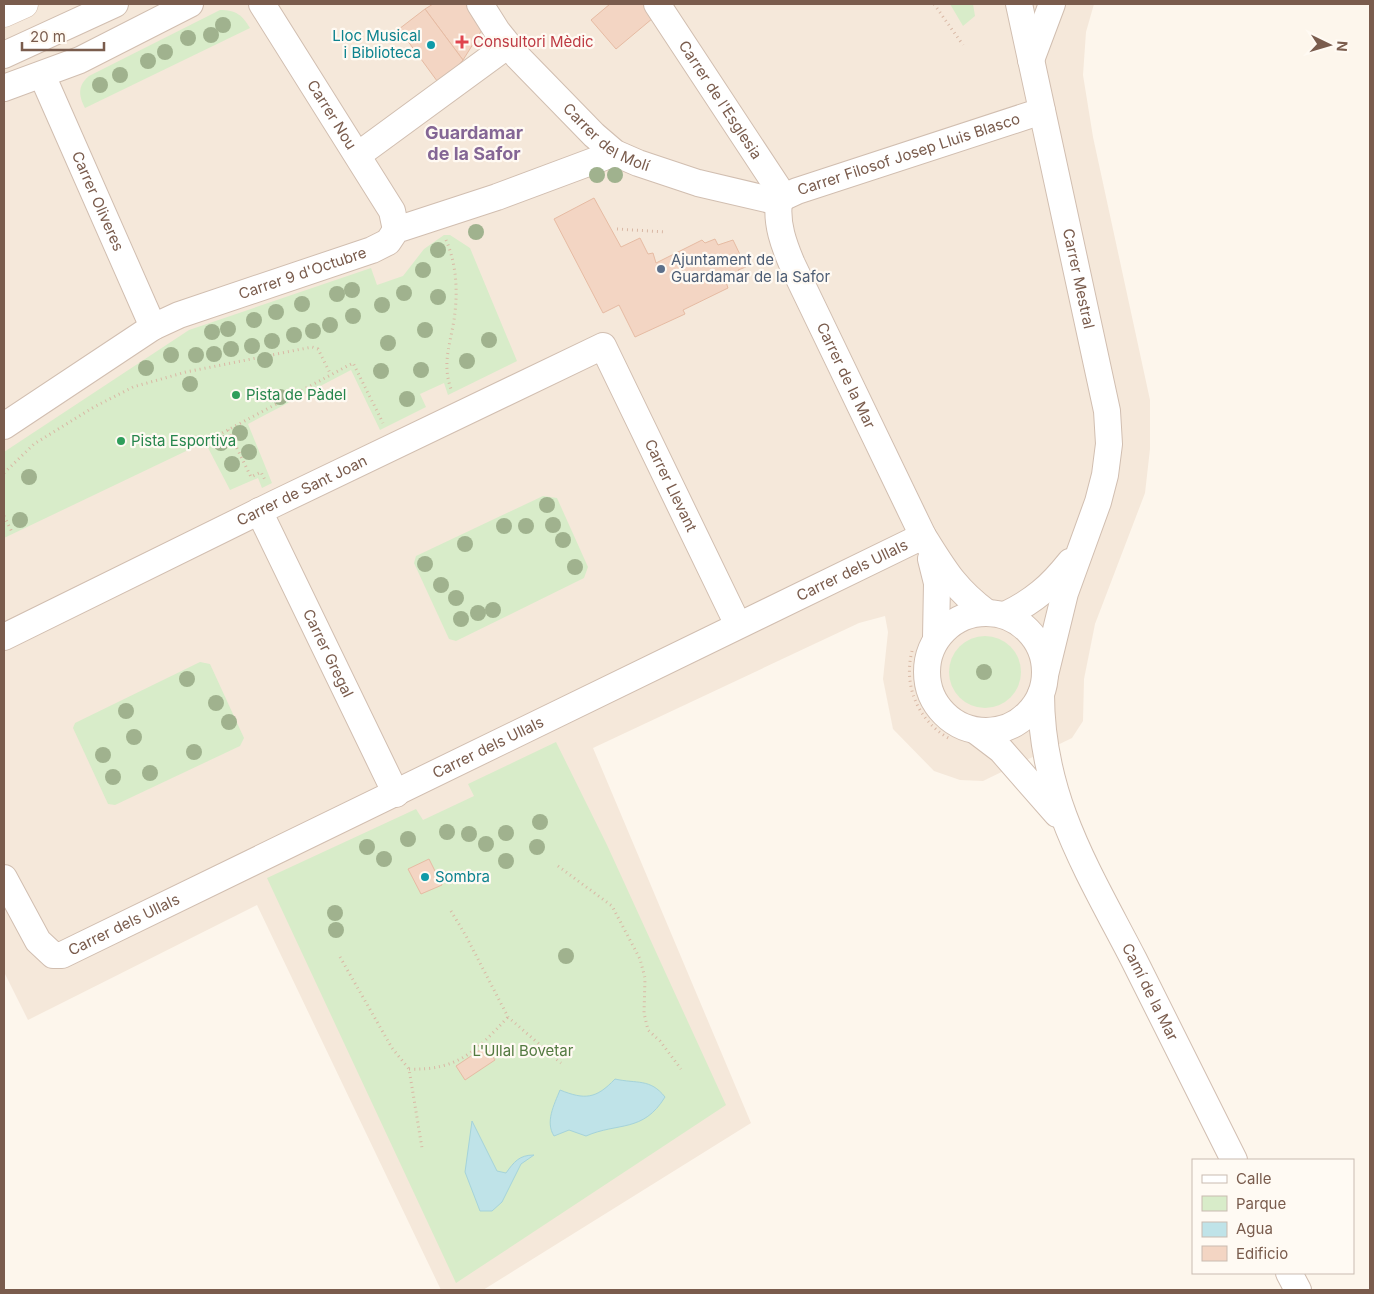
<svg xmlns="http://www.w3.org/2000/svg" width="1374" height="1294" font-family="Inter,sans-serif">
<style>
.residential{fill:#f5e8da}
.green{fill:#d8ecc9}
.water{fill:#bfe3e8;stroke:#a5d3da}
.building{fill:#f3d5c3;stroke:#e6bba3}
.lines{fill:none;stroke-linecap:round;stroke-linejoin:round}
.street-casing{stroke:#d1beb0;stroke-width:28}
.secondary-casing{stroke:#d6c0b0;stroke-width:29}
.path{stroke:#d9b8a5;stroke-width:3;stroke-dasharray:1 4;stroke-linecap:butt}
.street{stroke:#fff;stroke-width:26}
.secondary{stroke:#fff;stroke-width:28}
.tree{fill:#a0b28e}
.health-dot{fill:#e0444e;stroke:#fffaf3;stroke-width:2}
.culture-dot{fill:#0f9aa8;stroke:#fffaf3;stroke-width:2}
.service-dot{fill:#5c6f8a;stroke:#fffaf3;stroke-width:2}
.leisure-dot{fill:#2e9e5b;stroke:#fffaf3;stroke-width:2}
.labels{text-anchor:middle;stroke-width:4.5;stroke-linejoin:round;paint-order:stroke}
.culture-label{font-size:15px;fill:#0d838f;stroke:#fffaf3;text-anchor:end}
.health-label{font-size:15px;fill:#be3a42;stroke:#fffaf3;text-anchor:start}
.street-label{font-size:15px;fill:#7a5c4d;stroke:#fffaf3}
.service-label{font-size:15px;fill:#4e5e75;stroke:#fffaf3;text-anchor:start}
.leisure-label{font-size:15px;fill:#27864d;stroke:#fffaf3;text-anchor:start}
.park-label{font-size:15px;fill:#537a41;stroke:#fffaf3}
.quarter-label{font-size:18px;font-weight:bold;fill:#846695;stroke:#fffaf3}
</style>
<rect width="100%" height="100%" fill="#fdf6ec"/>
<polygon class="residential" points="4,4 1094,4 1086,32 1083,75 1093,137 1150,400 1150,449 1145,493 1095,624 1084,679 1083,721 1072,738 983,781 960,780 934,771 893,729 883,679 888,632 885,616 859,623 593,748 751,1123 483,1290 441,1290 257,905 28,1020 4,972"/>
<g class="green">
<polygon points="950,4 973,4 975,16 963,26"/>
<path d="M 220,10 C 236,10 242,15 250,28 L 85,108 C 78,95 78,85 89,76 Z"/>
<polygon points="444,235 450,235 470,248 517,361 448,395 444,383 420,394 426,407 380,430 351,370 248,424 272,483 262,488 258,478 230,490 205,442 4,538 4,452 189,330 371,268 377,285 403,276 424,249"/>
<polygon points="543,496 557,498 588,567 584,578 456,641 449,639 414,563 416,556"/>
<circle cx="985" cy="672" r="36"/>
<polygon points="200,662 210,664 244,738 240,746 115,805 108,804 73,728 75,723"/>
<polygon points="556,742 607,845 726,1105 456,1283 267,878 416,809 423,820 474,796 468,784"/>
</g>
<g class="water">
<path d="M 615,1079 C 637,1084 650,1078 665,1097 C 643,1133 618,1122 586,1136 L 569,1130 L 554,1136 C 545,1122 554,1105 560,1090 C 585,1100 596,1099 615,1079 Z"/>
<path d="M 472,1121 L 497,1171 L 506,1173 C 514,1162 519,1155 534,1155 L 521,1164 L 502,1202 L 492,1211 L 480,1211 L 465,1172 Z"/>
</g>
<g class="building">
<polygon points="433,4 469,4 485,25 463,60 425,9"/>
<polygon points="610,4 651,4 659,13 616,49 591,20"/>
<polygon points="425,9 463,60 440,85 399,29"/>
<polygon points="594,198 621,247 640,238 648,254 653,253 656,263 702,240 705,243 715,239 718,245 733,240 746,267 738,270 741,276 726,282 728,288 683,310 685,314 635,337 619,305 603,313 554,219"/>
<polygon points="429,859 442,885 421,894 408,869"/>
<polygon points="486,1046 495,1060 465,1080 456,1066"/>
</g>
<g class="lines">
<g class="street-casing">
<g id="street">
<path id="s1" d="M 262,4 L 392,211 L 396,230"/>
<path id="s2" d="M 480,4 L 497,31 L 518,57 L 594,135 L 615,153 L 638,163 L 698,183 L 779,202"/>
<path id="s3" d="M 657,4 L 784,197"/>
<path id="s4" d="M 1019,4 L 1107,411 L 1109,444 L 1105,475 L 1098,502 L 1065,593 L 1045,675"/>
<polyline points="4,55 115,4"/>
<polyline points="1031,60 1052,4"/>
<path id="s5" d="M 42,75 L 153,327"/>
<polyline points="4,88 80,60 190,4"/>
<polyline points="358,155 508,45"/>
<path id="s6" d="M 779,202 C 776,224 784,245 792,264 L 923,536 C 944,569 954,588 986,612"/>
<path id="s7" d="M 779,202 L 784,197 L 797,191 L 1042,111"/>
<path id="s8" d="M 4,426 L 153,327 L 179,315 L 372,250 L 388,242 L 396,230 L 497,197 L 615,153"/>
<path id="s9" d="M 259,511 L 396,794"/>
<polyline points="931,559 937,583 936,638"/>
<circle cx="986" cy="672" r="59"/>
<path d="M 1005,615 C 1034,601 1050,587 1070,562"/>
<path id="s10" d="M 4,637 L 276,503 L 603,346 L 738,625"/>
<path id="s11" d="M 1041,694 C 1041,798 1088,871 1134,960 C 1167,1027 1201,1093 1234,1160"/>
<polyline points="976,731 1001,750 1057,814"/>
<path id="s12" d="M 4,878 L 38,941 L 53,955 L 62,955 L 923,536"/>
<polyline points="1289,1273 1298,1290"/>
</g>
</g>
<g class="secondary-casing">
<polyline id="secondary" points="4,13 24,4"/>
</g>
<g class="path">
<polyline points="934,4 963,45"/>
<polyline points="617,229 665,232"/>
<path d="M 446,240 C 457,265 458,294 454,320 C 450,345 442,364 451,389"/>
<polyline points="228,430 251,477 261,472 265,480"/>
<polyline points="209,440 353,363 383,423"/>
<polyline points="4,473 34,444 94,407 133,387 186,372 312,347 318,349 331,375"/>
<polyline points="4,516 12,532"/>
<path d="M 912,651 C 903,686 918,721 950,739"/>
<polyline points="558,866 612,906 640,959 645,978 644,1013 648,1030 660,1041 681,1069"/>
<polyline points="451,911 466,936 508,1017 561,1063"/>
<polyline points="340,957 392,1048 409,1069 422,1148"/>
<path d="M 409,1069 C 458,1071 477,1050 508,1017"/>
</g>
<use href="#street" class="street"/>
<use href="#secondary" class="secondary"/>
</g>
<g class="tree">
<circle cx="223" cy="25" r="8"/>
<circle cx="211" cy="35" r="8"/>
<circle cx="188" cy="38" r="8"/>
<circle cx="165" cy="52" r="8"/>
<circle cx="148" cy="61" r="8"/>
<circle cx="120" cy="75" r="8"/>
<circle cx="100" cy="85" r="8"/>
<circle cx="597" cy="175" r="8"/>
<circle cx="615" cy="175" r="8"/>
<circle cx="476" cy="232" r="8"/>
<circle cx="438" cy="250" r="8"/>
<circle cx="423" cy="270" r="8"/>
<circle cx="352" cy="290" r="8"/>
<circle cx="404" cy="293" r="8"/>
<circle cx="337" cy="294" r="8"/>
<circle cx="438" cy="297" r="8"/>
<circle cx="302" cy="304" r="8"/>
<circle cx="382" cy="305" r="8"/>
<circle cx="276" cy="312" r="8"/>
<circle cx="353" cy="316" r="8"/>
<circle cx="254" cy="320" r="8"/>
<circle cx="330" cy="325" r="8"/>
<circle cx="228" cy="329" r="8"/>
<circle cx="425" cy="330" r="8"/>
<circle cx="313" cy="331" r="8"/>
<circle cx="212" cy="332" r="8"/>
<circle cx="294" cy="335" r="8"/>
<circle cx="489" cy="340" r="8"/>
<circle cx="272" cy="341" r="8"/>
<circle cx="388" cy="343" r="8"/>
<circle cx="252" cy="346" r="8"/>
<circle cx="231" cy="349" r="8"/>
<circle cx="214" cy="354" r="8"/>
<circle cx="171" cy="355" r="8"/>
<circle cx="196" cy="355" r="8"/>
<circle cx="265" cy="360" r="8"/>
<circle cx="467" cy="361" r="8"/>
<circle cx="146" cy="368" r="8"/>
<circle cx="421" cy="370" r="8"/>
<circle cx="381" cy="371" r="8"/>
<circle cx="190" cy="384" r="8"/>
<circle cx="280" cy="397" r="8"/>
<circle cx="407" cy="399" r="8"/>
<circle cx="240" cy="433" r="8"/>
<circle cx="221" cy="443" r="8"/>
<circle cx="249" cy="452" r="8"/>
<circle cx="232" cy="464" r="8"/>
<circle cx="29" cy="477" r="8"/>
<circle cx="547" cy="505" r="8"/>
<circle cx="20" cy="520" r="8"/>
<circle cx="553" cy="525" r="8"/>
<circle cx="504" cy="526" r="8"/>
<circle cx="526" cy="526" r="8"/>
<circle cx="563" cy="540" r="8"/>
<circle cx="465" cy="544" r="8"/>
<circle cx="425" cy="564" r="8"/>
<circle cx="575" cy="567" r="8"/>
<circle cx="441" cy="585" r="8"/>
<circle cx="456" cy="598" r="8"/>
<circle cx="493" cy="610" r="8"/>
<circle cx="478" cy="613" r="8"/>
<circle cx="461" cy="619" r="8"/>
<circle cx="984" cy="672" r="8"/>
<circle cx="187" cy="679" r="8"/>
<circle cx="216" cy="703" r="8"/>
<circle cx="126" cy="711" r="8"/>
<circle cx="229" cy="722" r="8"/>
<circle cx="134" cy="737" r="8"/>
<circle cx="194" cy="752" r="8"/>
<circle cx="103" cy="755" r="8"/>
<circle cx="150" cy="773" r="8"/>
<circle cx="113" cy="777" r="8"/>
<circle cx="540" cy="822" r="8"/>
<circle cx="447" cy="832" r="8"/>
<circle cx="506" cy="833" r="8"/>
<circle cx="469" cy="834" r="8"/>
<circle cx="408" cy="839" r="8"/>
<circle cx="486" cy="844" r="8"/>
<circle cx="367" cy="847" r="8"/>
<circle cx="537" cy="847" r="8"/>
<circle cx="384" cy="859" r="8"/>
<circle cx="506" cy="861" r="8"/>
<circle cx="335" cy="913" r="8"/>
<circle cx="336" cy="930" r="8"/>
<circle cx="566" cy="956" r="8"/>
</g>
<path class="health-dot" d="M459.5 34.5h5v5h5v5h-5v5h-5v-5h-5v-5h5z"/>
<g class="culture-dot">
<circle cx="431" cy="45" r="5"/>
<circle cx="425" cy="877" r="5"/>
</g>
<circle class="service-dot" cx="661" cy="269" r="5"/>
<g class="leisure-dot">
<circle cx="236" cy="395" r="5"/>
<circle cx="121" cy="441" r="5"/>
</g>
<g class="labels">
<g class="culture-label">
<text x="421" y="41">Lloc Musical<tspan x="421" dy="17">i Biblioteca</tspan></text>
<text x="435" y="882" text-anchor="start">Sombra</text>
</g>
<g class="health-label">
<text x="473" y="47">Consultori Mèdic</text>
</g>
<g class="street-label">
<text dy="5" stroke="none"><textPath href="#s3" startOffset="115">Carrer de l'Esglesia</textPath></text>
<text dy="5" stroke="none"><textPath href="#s1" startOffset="131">Carrer Nou</textPath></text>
<text dy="5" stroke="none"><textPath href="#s2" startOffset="186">Carrer del Molí</textPath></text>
<text dy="5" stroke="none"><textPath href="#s7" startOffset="139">Carrer Filosof Josep Lluis Blasco</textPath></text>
<text dy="5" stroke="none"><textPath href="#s5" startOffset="138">Carrer Oliveres</textPath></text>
<text dy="5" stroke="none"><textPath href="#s8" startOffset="338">Carrer 9 d'Octubre</textPath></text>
<text dy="5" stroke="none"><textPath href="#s4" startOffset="281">Carrer Mestral</textPath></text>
<text dy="5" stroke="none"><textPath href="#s6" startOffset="188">Carrer de la Mar</textPath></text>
<text dy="5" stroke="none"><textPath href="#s10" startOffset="821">Carrer Llevant</textPath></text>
<text dy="5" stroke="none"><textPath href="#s10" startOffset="332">Carrer de Sant Joan</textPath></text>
<text dy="5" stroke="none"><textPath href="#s12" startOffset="980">Carrer dels Ullals</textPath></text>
<text dy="5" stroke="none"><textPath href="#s9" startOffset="158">Carrer Gregal</textPath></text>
<text dy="5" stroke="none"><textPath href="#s12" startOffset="575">Carrer dels Ullals</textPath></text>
<text dy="5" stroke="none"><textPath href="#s12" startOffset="170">Carrer dels Ullals</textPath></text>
<text dy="5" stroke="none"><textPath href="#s11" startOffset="321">Camí de la Mar</textPath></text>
</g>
<g class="service-label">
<text x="671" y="265">Ajuntament de<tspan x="671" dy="17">Guardamar de la Safor</tspan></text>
</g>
<g class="leisure-label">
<text x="246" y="400">Pista de Pàdel</text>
<text x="131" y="446">Pista Esportiva</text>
</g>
<g class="park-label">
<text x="523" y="1056">L'Ullal Bovetar</text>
</g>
<g class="quarter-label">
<text x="474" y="139">Guardamar<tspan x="474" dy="21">de la Safor</tspan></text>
</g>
</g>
<rect width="1374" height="1294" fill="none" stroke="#7a5c4d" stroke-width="10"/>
<rect x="1192" y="1159" width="162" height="115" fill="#fffaf3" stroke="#cabbb1"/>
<rect x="1202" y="1175" width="25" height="8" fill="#ffffff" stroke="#cabbb1"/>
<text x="1236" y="1184" font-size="15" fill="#7a5c4d">Calle</text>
<rect x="1202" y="1196" width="25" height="15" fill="#d8ecc9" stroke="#cabbb1"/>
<text x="1236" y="1209" font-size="15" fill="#7a5c4d">Parque</text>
<rect x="1202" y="1222" width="25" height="15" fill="#bfe3e8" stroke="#cabbb1"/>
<text x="1236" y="1234" font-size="15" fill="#7a5c4d">Agua</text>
<rect x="1202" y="1246" width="25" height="15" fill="#f3d5c3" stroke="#cabbb1"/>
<text x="1236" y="1259" font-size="15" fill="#7a5c4d">Edificio</text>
<g transform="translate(1329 45) rotate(95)" stroke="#fffaf3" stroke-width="4" paint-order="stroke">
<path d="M0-4L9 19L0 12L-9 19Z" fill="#7a5c4d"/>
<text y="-8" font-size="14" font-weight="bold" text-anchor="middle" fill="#7a5c4d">N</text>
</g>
<path d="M22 42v8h82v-8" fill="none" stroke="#7a5c4d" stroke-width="2.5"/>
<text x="30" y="42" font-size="15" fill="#7a5c4d" stroke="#fffaf3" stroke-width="4" paint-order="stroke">20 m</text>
</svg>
